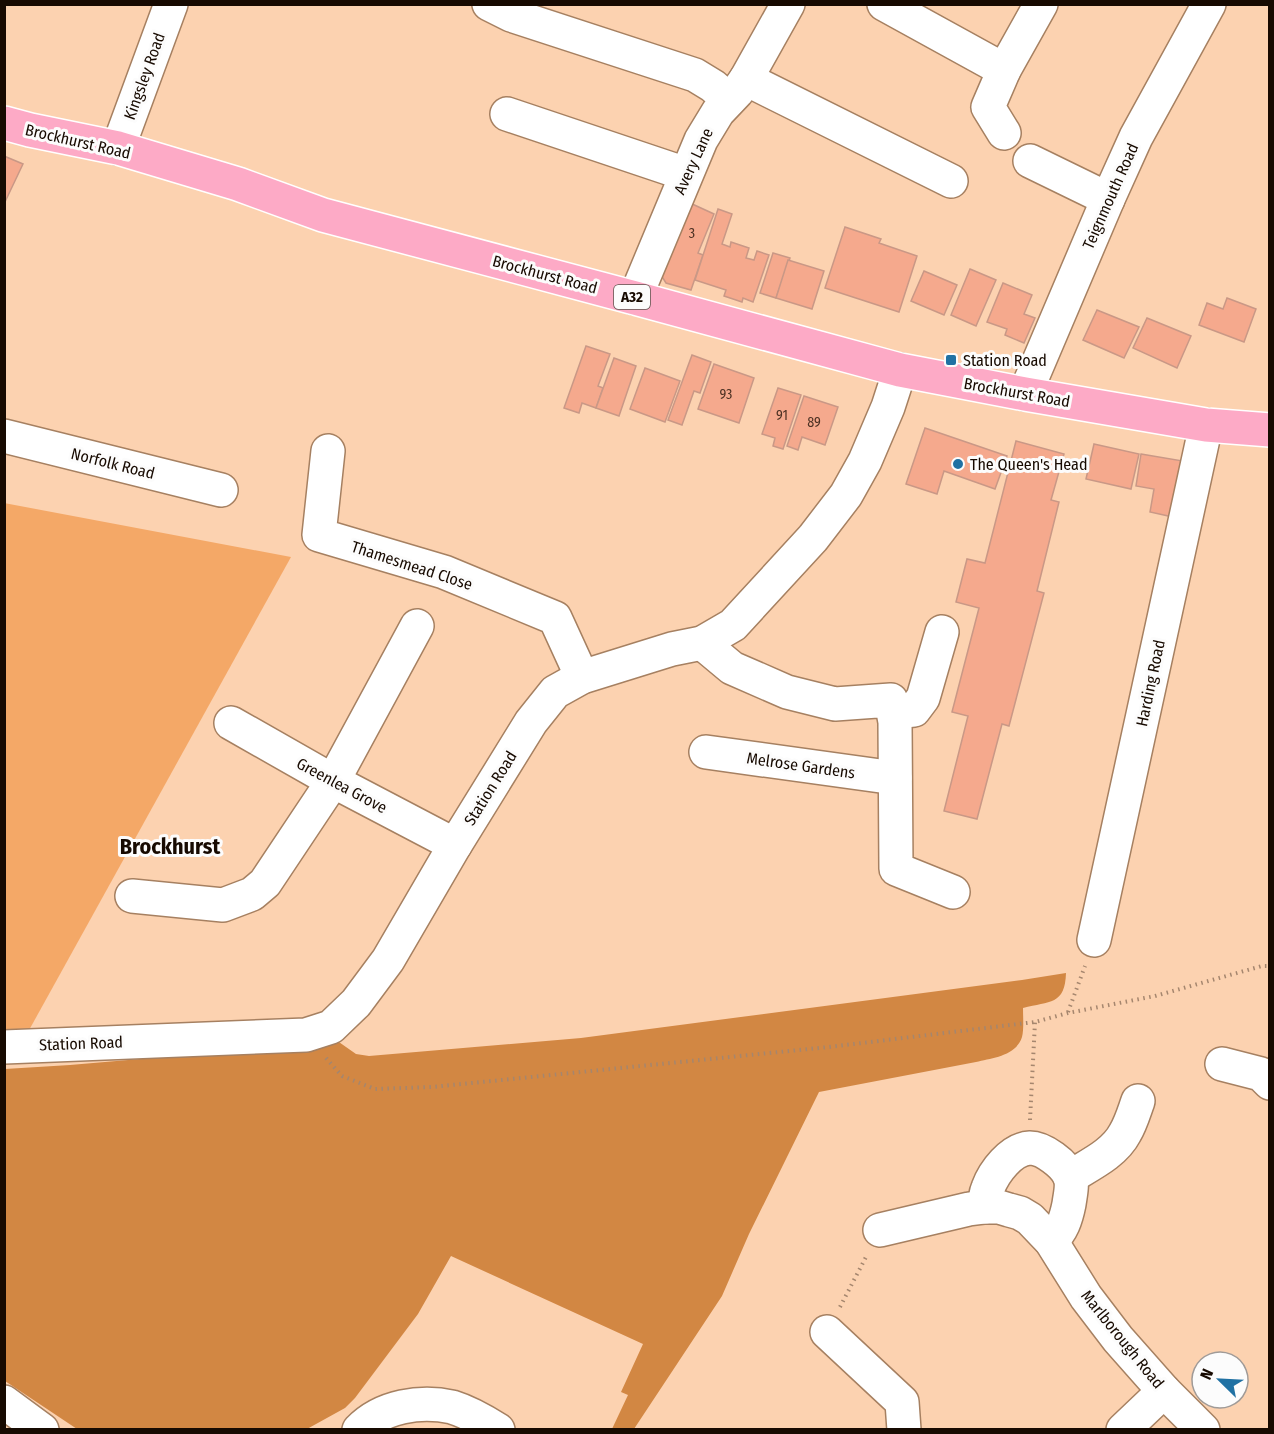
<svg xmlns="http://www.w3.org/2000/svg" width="1274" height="1434" font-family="'Fira Sans Condensed',sans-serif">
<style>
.green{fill:#f4a867}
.forest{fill:#d28743}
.building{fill:#f5a98d;stroke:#c99886;stroke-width:1.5}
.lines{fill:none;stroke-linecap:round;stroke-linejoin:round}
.minor-casing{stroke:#a68061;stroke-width:36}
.major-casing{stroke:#fff;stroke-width:36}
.path{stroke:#a5866e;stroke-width:4;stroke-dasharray:1.5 4.5;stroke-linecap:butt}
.minor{stroke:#fff;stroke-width:33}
.major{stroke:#fdaac6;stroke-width:33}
.poi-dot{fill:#2071a3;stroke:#fcfcfc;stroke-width:2}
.labels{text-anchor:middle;stroke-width:6;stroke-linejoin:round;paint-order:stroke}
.number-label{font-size:14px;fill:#4e3224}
.shield{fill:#fcfcfc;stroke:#5c534c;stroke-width:1.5}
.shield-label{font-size:15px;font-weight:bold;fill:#170a01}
.street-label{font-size:16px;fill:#170a01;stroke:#fcfcfc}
.poi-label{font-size:16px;fill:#170a01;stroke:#fcfcfc;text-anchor:start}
.district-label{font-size:22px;font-weight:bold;fill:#170a01;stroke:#fcfcfc}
</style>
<rect width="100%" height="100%" fill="#fcd2b0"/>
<polygon class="green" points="4,503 291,557 28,1032 4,1032"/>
<path class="forest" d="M 1066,973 C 1065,1005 1050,1001 1023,1008 C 1023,1017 1024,1029 1022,1037 C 1016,1056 992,1058 976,1062 L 819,1092 L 749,1234 L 722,1296 L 634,1429 L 612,1429 L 628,1395 L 621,1392 L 643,1344 L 451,1256 L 418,1314 L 355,1398 L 345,1408 L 307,1429 L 77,1429 L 5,1381 L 5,1069 L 70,1065 L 302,1045 L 336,1040 L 356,1054 L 369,1056 L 581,1038 L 1022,980 Z"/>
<g class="building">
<polygon points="4,156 23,164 4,204"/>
<polygon points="690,203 714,214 698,253 703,255 691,290 666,283 661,275"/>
<polygon points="718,209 732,214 722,244 730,247 731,242 749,248 746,258 754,260 757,251 769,255 753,302 743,298 742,302 724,296 726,290 695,280"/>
<polygon points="845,227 881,239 879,243 917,256 899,312 825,288"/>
<polygon points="773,253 790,258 776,298 760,293"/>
<polygon points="788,260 824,271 812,309 776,298"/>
<polygon points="970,269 996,280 976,326 951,315"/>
<polygon points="924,271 957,285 944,315 911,301"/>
<polygon points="1003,283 1032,295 1024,314 1035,318 1024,343 1005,335 1007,329 987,322"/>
<polygon points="1227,298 1256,309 1244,342 1199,325 1207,303 1223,309"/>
<polygon points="1097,310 1139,327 1124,358 1083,340"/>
<polygon points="1147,318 1191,336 1177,368 1133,348"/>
<polygon points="586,346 610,354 598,386 603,388 596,408 582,403 579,413 564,408"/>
<polygon points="692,355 711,362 700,393 694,391 682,425 668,420"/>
<polygon points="614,358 636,366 619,416 596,408"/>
<polygon points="714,364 754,378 739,423 698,409"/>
<polygon points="645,368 680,381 665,422 630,409"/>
<polygon points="778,388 801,395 783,449 773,446 775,438 762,434"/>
<polygon points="804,396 838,407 825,445 802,437 798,450 787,446"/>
<polygon points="925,428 1007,456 995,489 944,471 937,494 906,484"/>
<polygon points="1016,441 1064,454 1051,500 1059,502 1037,591 1044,593 1009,726 1002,724 977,819 944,811 968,716 952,712 979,608 956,602 967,559 985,563"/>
<polygon points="1094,444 1139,454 1131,489 1086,479"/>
<polygon points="1141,454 1183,461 1173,517 1150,512 1154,489 1136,486"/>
</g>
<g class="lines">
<g class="minor-casing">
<g id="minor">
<polyline points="489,4 511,15 695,75 713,86 729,100"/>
<polyline points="884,4 1004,70"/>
<polyline points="746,79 951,181"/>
<polyline points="507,114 686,174"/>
<polyline points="1004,133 988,107 1004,70 1041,4"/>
<polyline points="118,148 171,4"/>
<polyline points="1030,161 1108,199"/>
<polyline points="635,298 701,140 718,112 737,92 746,79 788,4"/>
<polyline points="1025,394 1108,199 1136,137 1209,4"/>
<polyline points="4,436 221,490"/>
<polyline points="328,451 319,535 444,572 555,618 582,677"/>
<polyline points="702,643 732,668 787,692 835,704 891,700 895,722 896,869 953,892"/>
<polyline points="894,712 914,710 923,698 942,632"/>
<polyline points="231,723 333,781 455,845"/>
<polyline points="706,752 895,778"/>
<polyline points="132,896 223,905 252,894 265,883 333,781 417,626"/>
<polyline points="1094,940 1206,425"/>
<polyline points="4,1047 306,1035 331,1027 356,1003 388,960 455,845 531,722 555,692 582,677 672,649 702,643 733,625 813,538 846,495 865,461 888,407 900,370"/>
<polyline points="1222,1064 1261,1074 1270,1083"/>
<path d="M 1070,1177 C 1089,1165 1114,1154 1125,1133 C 1131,1123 1134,1112 1138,1101"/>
<path d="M 985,1207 C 985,1200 985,1195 988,1188 C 994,1172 1011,1149 1030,1148 C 1043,1148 1065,1164 1070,1177 C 1073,1185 1070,1196 1069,1204 C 1066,1219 1062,1231 1051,1241"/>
<polyline points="880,1230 969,1209 985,1207 999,1207 1009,1210 1020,1213 1030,1219 1051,1241 1086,1297 1118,1339 1164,1391 1203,1430"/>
<polyline points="827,1332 902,1402 904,1430"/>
<polyline points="4,1402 42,1430"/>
<path d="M 359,1430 C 382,1406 421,1400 452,1407 C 468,1412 484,1421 498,1430"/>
<polyline points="1123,1430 1164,1391"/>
</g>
</g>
<g class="major-casing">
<polyline id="major" points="4,123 30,130 118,148 238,184 323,215 635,298 900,370 1025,394 1206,425 1270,430"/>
</g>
<g class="path">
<polyline points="1068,1012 1085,966"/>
<polyline points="326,1058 342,1076 375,1089 432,1087 829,1047 1035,1022 1068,1013 1155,996 1262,966 1270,966"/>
<polyline points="1030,1120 1035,1022"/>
<polyline points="840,1307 867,1255"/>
</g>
<use href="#minor" class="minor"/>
<use href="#major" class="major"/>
</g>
<g class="poi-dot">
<rect x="945" y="354" width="12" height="12" rx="3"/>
<circle cx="958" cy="464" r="6"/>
</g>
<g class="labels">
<g class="number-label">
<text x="692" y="238">3</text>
<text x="726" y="399">93</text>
<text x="782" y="420">91</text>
<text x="814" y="427">89</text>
</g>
<rect class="shield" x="614" y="285" width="36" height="24" rx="4.5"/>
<g class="shield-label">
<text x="632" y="302">A32</text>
</g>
<g class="street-label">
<text transform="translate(144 76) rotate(-70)" y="6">Kingsley Road</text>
<text transform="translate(78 141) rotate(13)" y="6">Brockhurst Road</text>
<text transform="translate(693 161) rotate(-65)" y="6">Avery Lane</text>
<text transform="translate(1110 196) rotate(-66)" y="6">Teignmouth Road</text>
<text transform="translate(545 274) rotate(15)" y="6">Brockhurst Road</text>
<text transform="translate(1017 392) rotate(10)" y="6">Brockhurst Road</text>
<text transform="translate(113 463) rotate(14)" y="6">Norfolk Road</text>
<text transform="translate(412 565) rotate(18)" y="6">Thamesmead Close</text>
<text transform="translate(1150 683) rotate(-78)" y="6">Harding Road</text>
<text transform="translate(801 765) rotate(8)" y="6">Melrose Gardens</text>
<text transform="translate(342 785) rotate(28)" y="6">Greenlea Grove</text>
<text transform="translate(490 788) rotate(-58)" y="6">Station Road</text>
<text transform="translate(81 1043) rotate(-2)" y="6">Station Road</text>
<text transform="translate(1123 1339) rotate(51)" y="6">Marlborough Road</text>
</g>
<g class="poi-label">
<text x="963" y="366">Station Road</text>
<text x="970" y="470">The Queen's Head</text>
</g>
<g class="district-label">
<text x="170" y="854">Brockhurst</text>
</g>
</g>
<rect width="1274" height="1434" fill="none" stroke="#170a01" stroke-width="12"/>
<g transform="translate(1220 1380) rotate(294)"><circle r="28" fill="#fcfcfc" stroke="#a09b98" stroke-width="1.5"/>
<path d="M0-4.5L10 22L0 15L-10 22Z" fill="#2071a3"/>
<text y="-9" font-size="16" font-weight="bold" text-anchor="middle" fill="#170a01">N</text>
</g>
</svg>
